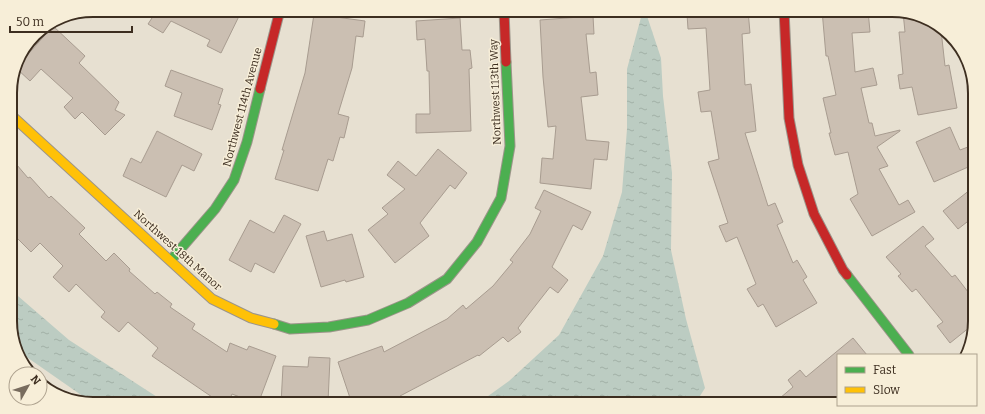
<svg xmlns="http://www.w3.org/2000/svg" width="985" height="414" font-family="Bitter,serif">
<style>
.water{fill:url(#water-ripples)}
.building{fill:#cbbfb2;stroke:#a89c90}
.lines{fill:none;stroke-linecap:round;stroke-linejoin:round}
.fast-casing{stroke:#9c958a;stroke-width:11}
.slow-casing{stroke:#9c958a;stroke-width:11}
.jam-casing{stroke:#9c958a;stroke-width:11}
.fast{stroke:#4caf50;stroke-width:9}
.slow{stroke:#ffc107;stroke-width:9}
.jam{stroke:#c62828;stroke-width:9}
.labels{text-anchor:middle;stroke-width:3;stroke-linejoin:round;paint-order:stroke}
.street-label{font-size:11px;fill:#3d2e20;stroke:#f7eed8}
.rim{fill:none;stroke:#3d2e20;stroke-width:2}
</style>
<defs>
<pattern id="water-ripples" width="26" height="14" patternUnits="userSpaceOnUse"><rect width="26" height="14" fill="#bcccc2"/><path d="M2 4q2-2 4 0t4 0M15 11q2-2 4 0t4 0" fill="none" stroke="#a2b0a6"/></pattern>
</defs>
<rect width="100%" height="100%" fill="#e7e0d1"/>
<g class="water">
<polygon points="643,10 645,10 661,58 663,96 672,173 671,250 686,319 705,388 695,404 477,404 509,381 559,335 603,256 622,192 627,129 627,69"/>
<polygon points="11,290 69,340 168,404 94,404 18,351 12,337"/>
</g>
<g class="building">
<polygon points="138,10 242,10 221,53 207,46 210,40 171,21 163,33 148,24 152,18"/>
<polygon points="748,10 750,33 742,34 745,85 751,84 756,131 745,133 768,206 775,203 783,222 777,225 793,263 797,260 807,277 803,280 817,303 776,327 763,304 758,307 747,289 756,284 737,237 726,242 719,226 728,223 708,162 719,159 711,111 701,112 698,92 710,90 706,28 688,29 687,14"/>
<polygon points="822,10 868,10 870,32 852,33 855,72 873,68 877,85 861,88 869,123 872,123 875,136 900,130 900,131 877,147 888,166 879,169 899,205 908,200 915,212 872,236 850,199 858,194 848,152 835,155 829,133 831,133 823,98 836,95 828,56 826,56"/>
<polygon points="903,12 924,16 941,30 945,66 949,65 957,108 918,115 912,87 900,89 898,75 903,74 899,32 905,32"/>
<polygon points="314,14 365,21 363,37 356,36 352,68 338,114 349,117 344,138 340,137 333,161 328,159 318,191 275,179 284,150 282,150 305,73"/>
<polygon points="593,16 594,34 586,34 590,73 596,72 598,95 581,97 586,140 609,142 607,160 594,159 591,189 540,183 542,158 553,159 556,126 548,127 543,77 540,20"/>
<polygon points="460,18 462,50 470,50 472,68 469,69 471,131 416,133 416,114 430,114 429,71 427,71 425,39 417,40 416,21"/>
<polygon points="53,26 85,56 79,63 119,102 115,110 125,115 105,135 82,112 75,119 64,107 73,98 41,69 30,81 16,68"/>
<polygon points="171,70 223,89 218,104 221,105 212,130 174,116 182,93 165,86"/>
<polygon points="950,127 960,150 968,147 975,164 934,182 916,142"/>
<polygon points="157,131 202,154 194,171 182,165 166,197 123,176 131,158 141,163"/>
<polygon points="438,149 467,173 455,189 450,185 420,223 429,236 395,263 368,230 388,214 382,208 405,189 387,175 398,161 416,176"/>
<polygon points="11,158 28,178 30,177 49,198 51,196 85,228 79,234 106,261 114,253 130,269 129,271 155,294 157,292 172,304 170,307 195,324 192,329 227,352 230,343 247,350 249,346 276,356 258,404 232,394 228,403 212,397 152,356 158,348 128,322 119,332 101,317 105,312 76,284 69,292 53,277 63,266 40,243 31,252 11,232"/>
<polygon points="975,186 975,231 967,222 958,229 943,211"/>
<polygon points="544,190 591,212 582,230 573,225 552,267 568,280 558,293 550,287 518,328 521,332 508,342 503,337 479,356 478,355 400,396 402,404 352,404 338,362 382,346 384,352 447,319 463,305 466,309 493,286 513,262 510,260 530,234 541,211 535,208"/>
<polygon points="284,215 301,224 274,273 255,263 251,272 229,260 250,220 274,233"/>
<polygon points="923,226 934,239 925,246 952,277 955,275 975,301 975,323 950,343 937,326 943,322 916,289 912,292 898,276 901,274 886,257"/>
<polygon points="324,231 327,241 352,234 364,277 346,282 345,280 321,287 306,236"/>
<polygon points="853,338 867,355 838,355 838,404 773,404 793,387 788,380 800,370 806,377"/>
<polygon points="309,357 330,358 328,402 297,400 297,404 281,404 283,366 308,367"/>
</g>
<g class="lines">
<g class="fast-casing">
<g id="fast">
<polyline points="171,260 215,209 234,180 247,142 260,89"/>
<polyline points="847,275 909,355"/>
<polyline points="274,324 290,329 329,327 368,320 408,303 447,279 477,242 501,198 510,146 506,62"/>
</g>
</g>
<g class="slow-casing">
<polyline id="slow" points="10,114 212,299 251,318 274,324"/>
</g>
<g class="jam-casing">
<g id="jam">
<polyline points="504,10 506,62"/>
<polyline points="784,10 789,118 798,165 814,214 843,270 847,275"/>
<polyline points="260,89 280,10"/>
</g>
</g>
<use href="#fast" class="fast"/>
<use href="#slow" class="slow"/>
<use href="#jam" class="jam"/>
</g>
<g class="labels">
<g class="street-label">
<text transform="translate(495 92) rotate(-92)" y="4">Northwest 113th Way</text>
<text transform="translate(242 107) rotate(-75)" y="4">Northwest 114th Avenue</text>
<text transform="translate(178 250) rotate(42)" y="4">Northwest 18th Manor</text>
</g>
</g>
<path d="M0 0H985V414H0ZM93 17H892A76 76 0 0 1 968 93V321A76 76 0 0 1 892 397H93A76 76 0 0 1 17 321V93A76 76 0 0 1 93 17Z" fill="#f7eed8" fill-rule="evenodd"/>
<path class="rim" d="M93 17H892A76 76 0 0 1 968 93V321A76 76 0 0 1 892 397H93A76 76 0 0 1 17 321V93A76 76 0 0 1 93 17Z"/>
<rect x="837" y="354" width="140" height="52" fill="#f7eed8" stroke="#ada18e"/>
<rect x="845" y="367" width="20" height="6" fill="#4caf50" stroke="#ada18e"/>
<text x="873" y="374" font-size="12" fill="#3d2e20">Fast</text>
<rect x="845" y="387" width="20" height="6" fill="#ffc107" stroke="#ada18e"/>
<text x="873" y="394" font-size="12" fill="#3d2e20">Slow</text>
<g transform="translate(28 386) rotate(51)"><circle r="19" fill="#f7eed8" stroke="#ada18e"/>
<path d="M0-3L7 15L0 10L-7 15Z" fill="#786c5e"/>
<text y="-6" font-size="11" font-weight="bold" text-anchor="middle" fill="#3d2e20">N</text>
</g>
<path d="M10 26v6h122v-6" fill="none" stroke="#3d2e20" stroke-width="2"/>
<text x="16" y="26" font-size="12" fill="#3d2e20" stroke="#f7eed8" stroke-width="3" paint-order="stroke">50 m</text>
</svg>
